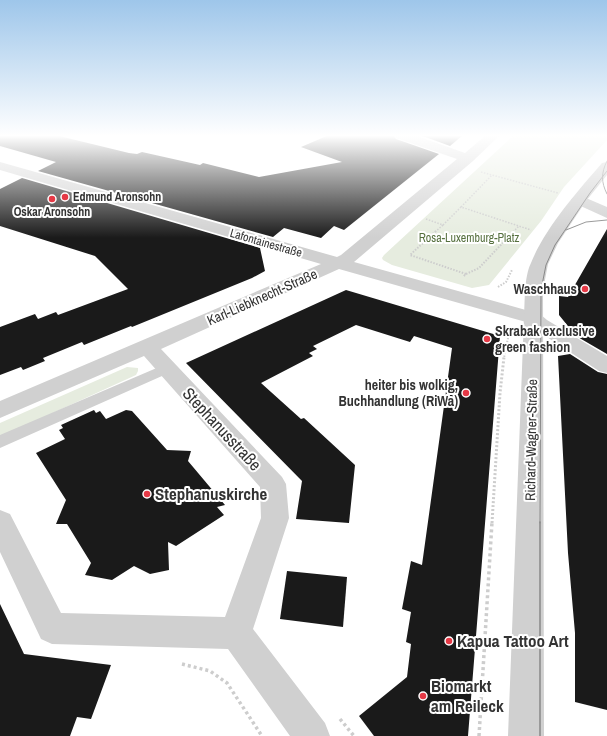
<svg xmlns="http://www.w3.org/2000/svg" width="607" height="736" font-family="'Archivo Narrow',sans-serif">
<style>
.green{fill:#e6ecdf}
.building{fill:#1a1a1a}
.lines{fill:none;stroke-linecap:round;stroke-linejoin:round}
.path-far3{stroke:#cdcdcd;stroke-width:1.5;stroke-dasharray:1.5 1.5;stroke-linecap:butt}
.path-far2{stroke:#cdcdcd;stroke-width:2;stroke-dasharray:1.5 1.5;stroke-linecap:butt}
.path-far1{stroke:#cdcdcd;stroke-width:3;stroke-dasharray:2 2;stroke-linecap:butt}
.path{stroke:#cdcdcd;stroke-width:3.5;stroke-dasharray:3 3;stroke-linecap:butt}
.service{fill:#d0d0d0;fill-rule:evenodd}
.minor{fill:#d0d0d0;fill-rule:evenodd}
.tertiary{fill:#d0d0d0;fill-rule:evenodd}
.tram-far1{stroke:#888;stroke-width:1}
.tram{stroke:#888;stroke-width:1.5}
.poi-dot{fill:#e63946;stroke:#fff;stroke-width:1.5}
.labels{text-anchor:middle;stroke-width:4;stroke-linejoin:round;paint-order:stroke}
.far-poi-label{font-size:12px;font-weight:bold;fill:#333;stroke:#fff;text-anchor:start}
.far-park-label{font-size:12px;fill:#56703f;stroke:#fff}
.far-street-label{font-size:12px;fill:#333;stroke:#fff}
.poi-label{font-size:14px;font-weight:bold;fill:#333;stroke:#fff;text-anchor:end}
.street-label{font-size:14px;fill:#333;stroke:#fff}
.near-street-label{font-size:17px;fill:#333;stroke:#fff}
.near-poi-label{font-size:17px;font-weight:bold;fill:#333;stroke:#fff;text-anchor:start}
</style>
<rect width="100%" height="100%" fill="#fff"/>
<g class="green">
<polygon points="514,135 607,135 607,140 564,187 541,221 489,285 472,288 392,265 383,260 382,258 384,255"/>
<polygon points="127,367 138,368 138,371 136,375 0,437 0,423"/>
</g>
<g class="building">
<polygon points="0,135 55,135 129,153 137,154 142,152 200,165 203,163 259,177 342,162 301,147 329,135 393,135 396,139 439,154 344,230 334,226 321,238 284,228 273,237 38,171 56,162 0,146"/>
<polygon points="420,135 463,135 450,146"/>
<polygon points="22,178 260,248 265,271 252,278 132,327 131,326 84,345 82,342 43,358 45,361 23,370 21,367 0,375 0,327 35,314 38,319 56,312 58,315 128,289 95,256 0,226 0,189"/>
<polygon points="607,229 607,354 576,336 559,315 559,296 568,297"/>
<polygon points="346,290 500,336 468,736 374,736 359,716 407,677 411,644 406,642 411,612 402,609 411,561 422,565 452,348 414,336 410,342 356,325 313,346 317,349 309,353 313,356 261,383 301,419 304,418 355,465 349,523 296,519 302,481 186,363"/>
<polygon points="570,354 598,372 607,374 607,710 575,702 575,633 568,553 558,356"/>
<polygon points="94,410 96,413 100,411 106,419 126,410 132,411 167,450 191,451 188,461 225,505 217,507 224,515 176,546 168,542 169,570 150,574 134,566 112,580 85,575 91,563 67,524 56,524 66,500 36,453 65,439 59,430 63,428 61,425"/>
<polygon points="287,571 347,577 343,627 280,619"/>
<polygon points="0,604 24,654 111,665 91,719 77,717 70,736 0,736"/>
</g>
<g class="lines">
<g class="path-far3">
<polyline points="481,172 558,193"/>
<polyline points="461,207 492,175"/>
<polyline points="426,219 443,225 461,207 531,230"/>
<polyline points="435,232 443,225"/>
<polyline points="513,232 519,226"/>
</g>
<g class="path-far2">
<polyline points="436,231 410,255 466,274 463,277"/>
<polyline points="466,274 479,268 514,231"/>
<polyline points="498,287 506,282 512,270"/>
<polyline points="498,331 508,338 504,358"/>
</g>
<polyline class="path-far1" points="492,523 500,393 504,357"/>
<g class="path">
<polyline points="182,664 210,671 227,683 262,736"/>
<polyline points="340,719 354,736"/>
<polyline points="479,736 492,522"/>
</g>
<polygon class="service" points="166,364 171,366 173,369 171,372 0,448 0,435"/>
<g class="minor">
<polygon points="394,135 414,135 465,153 486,135 500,135 473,161 354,262 540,314 547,320 607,356 607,373 599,371 533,328 526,322 339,269 161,349 282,477 286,484 289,518 253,629 325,723 330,736 290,736 228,649 52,644 41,639 0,552 0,510 10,514 61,613 225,617 261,518 260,487 144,356 0,418 0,401 321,264 0,170 0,162 337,257 341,255 457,159 396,138"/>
<polygon points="579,195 607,207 607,218 574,203 571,200 574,197"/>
</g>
<path class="tertiary" d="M 607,162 L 607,175 L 586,201 L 558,243 L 548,264 L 543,290 L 544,736 L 508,736 L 525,290 C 526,281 527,271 531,263 C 545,228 577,192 602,163 Z"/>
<g class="tram-far1">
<path d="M 607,161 C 601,173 601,182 607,194"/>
<polyline points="566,230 586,222 607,220"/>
<polyline points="540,523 541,290 546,265 555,245 590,193 607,171"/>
</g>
<polyline class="tram" points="540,736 540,522"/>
</g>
<linearGradient id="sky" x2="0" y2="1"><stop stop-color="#9ec6ea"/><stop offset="0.57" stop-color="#fff"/><stop offset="1" stop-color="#fff" stop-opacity="0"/></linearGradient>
<rect width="607" height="238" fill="url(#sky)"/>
<g class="poi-dot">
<circle cx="65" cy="197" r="4"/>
<circle cx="52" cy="199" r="4"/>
<circle cx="585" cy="289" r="4"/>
<circle cx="487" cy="339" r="4"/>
<circle cx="466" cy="393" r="4"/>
<circle cx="147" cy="494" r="4"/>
<circle cx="449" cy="641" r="4"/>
<circle cx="423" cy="696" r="4"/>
</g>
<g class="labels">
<g class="far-poi-label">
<text x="73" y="201">Edmund Aronsohn</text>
<text x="52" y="216" text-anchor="middle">Oskar Aronsohn</text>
</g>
<g class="far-park-label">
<text x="469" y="242">Rosa-Luxemburg-Platz</text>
</g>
<g class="far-street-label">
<text transform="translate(266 243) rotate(16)" y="4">Lafontainestraße</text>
</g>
<g class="poi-label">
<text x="577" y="294">Waschhaus</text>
<text x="495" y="336" text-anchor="start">Skrabak exclusive<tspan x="495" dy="16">green fashion</tspan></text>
<text x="458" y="390">heiter bis wolkig,<tspan x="458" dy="16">Buchhandlung (RiWa)</tspan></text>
</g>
<g class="street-label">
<text transform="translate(262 297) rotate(-24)" y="5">Karl-Liebknecht-Straße</text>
<text transform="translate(531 440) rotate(-89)" y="5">Richard-Wagner-Straße</text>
</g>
<g class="near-street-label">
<text transform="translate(222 429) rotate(47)" y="6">Stephanusstraße</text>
</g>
<g class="near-poi-label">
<text x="155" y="500">Stephanuskirche</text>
<text x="457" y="647">Kapua Tattoo Art</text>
<text x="431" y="692">Biomarkt<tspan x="431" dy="20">am Reileck</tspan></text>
</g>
</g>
</svg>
